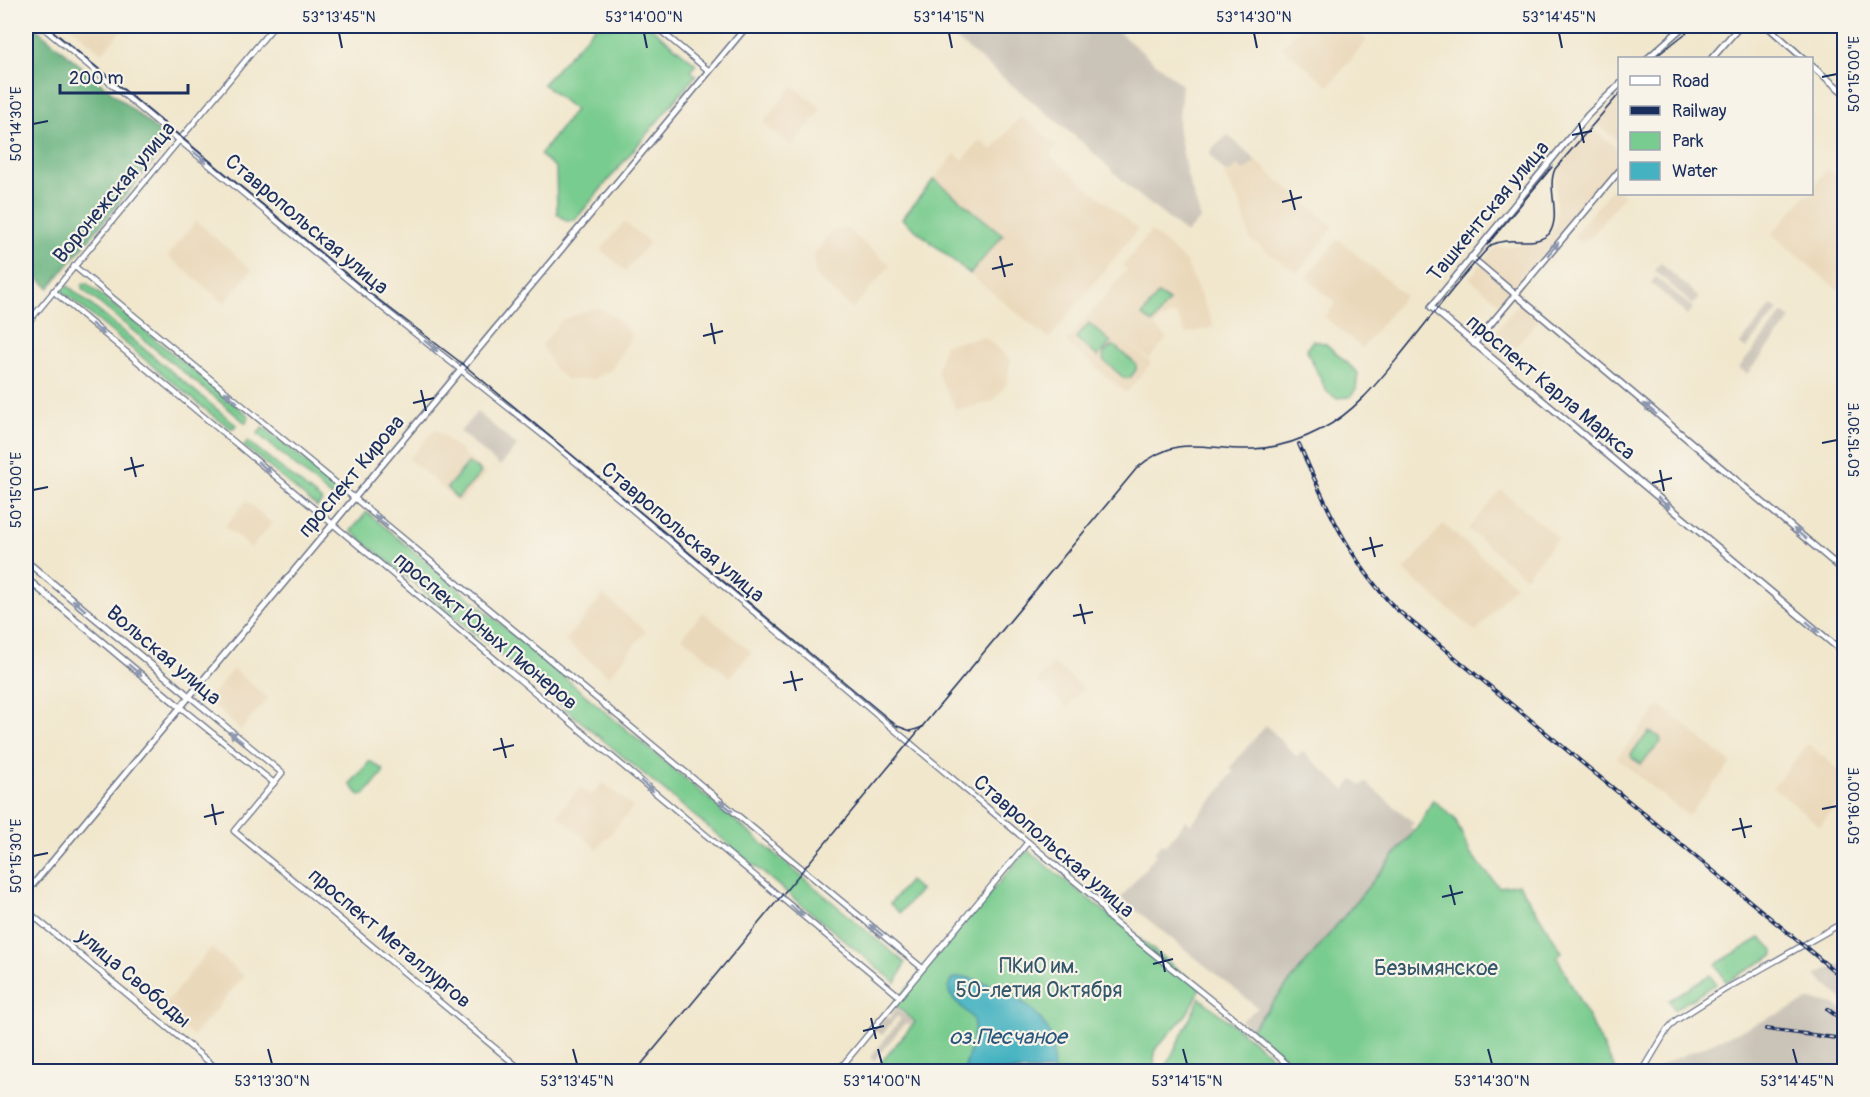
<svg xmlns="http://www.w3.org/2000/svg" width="1870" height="1097" font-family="Pangolin,sans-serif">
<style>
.built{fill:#ead8ba}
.industrial{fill:#cac3b8}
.green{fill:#79cc8f;stroke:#4a7e76;stroke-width:1.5}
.forest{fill:#62b07a;stroke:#3e706c;stroke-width:1.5}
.water{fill:#45b2c1;stroke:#307090;stroke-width:1.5}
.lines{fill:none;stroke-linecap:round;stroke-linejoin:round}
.minor-casing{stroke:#666f85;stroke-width:7}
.major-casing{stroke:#666f85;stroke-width:8}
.minor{stroke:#fff;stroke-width:4.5}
.major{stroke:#fff;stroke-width:5}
.tram{stroke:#1b2f5e;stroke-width:1.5}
.rail-casing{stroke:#1b2f5e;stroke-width:4}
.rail{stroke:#f7f3e8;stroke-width:1.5;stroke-dasharray:4.5;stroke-linecap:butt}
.oneway{fill:#8d97ae}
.ticks{fill:none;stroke:#1b2f5e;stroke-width:2}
.labels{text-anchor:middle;stroke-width:4.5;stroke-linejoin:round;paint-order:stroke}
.street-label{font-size:21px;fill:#1b2f5e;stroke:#f7f3e8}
.park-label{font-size:21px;fill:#32566a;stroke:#f7f3e8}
.water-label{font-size:22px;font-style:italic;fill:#28567c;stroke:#f7f3e8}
.neatline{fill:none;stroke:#1b2f5e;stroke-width:2}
.ticks-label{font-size:15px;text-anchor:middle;fill:#1b2f5e}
</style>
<rect width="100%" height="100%" fill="#f7f3e8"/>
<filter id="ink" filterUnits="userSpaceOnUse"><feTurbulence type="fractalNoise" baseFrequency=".0167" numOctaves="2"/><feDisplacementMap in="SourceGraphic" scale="12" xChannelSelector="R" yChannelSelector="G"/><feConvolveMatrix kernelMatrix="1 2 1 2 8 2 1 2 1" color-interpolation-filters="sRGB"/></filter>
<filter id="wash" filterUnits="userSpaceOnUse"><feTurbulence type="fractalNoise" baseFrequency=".008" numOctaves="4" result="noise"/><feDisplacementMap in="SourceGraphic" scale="24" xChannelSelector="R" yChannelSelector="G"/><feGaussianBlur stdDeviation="1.35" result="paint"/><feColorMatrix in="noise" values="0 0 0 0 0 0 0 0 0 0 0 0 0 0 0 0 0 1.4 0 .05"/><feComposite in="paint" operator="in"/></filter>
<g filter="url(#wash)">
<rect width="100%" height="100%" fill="#f1e7cd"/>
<g class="built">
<polygon points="70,26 125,26 102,53"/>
<polygon points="1303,26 1348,26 1367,40 1329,86 1282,47"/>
<polygon points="793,86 822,109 792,146 763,123"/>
<polygon points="1619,96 1619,143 1596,123"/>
<polygon points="1021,116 1057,146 1050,156 1138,229 1049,339 902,219 955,154 963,160 980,140 992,150"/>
<polygon points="1592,127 1619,150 1619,162 1502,305 1469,278 1496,247 1538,243 1550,236 1557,222 1555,176 1562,161"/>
<polygon points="1256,161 1334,227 1297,273 1250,239 1241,205 1224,176 1238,165 1245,171"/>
<polygon points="1827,169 1844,184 1844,283 1838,290 1772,234 1807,194 1812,194 1812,188"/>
<polygon points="1619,180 1620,194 1625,194 1589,239 1586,237 1581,243 1573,236"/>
<polygon points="196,221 252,270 224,303 168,256"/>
<polygon points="624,222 649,242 626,271 601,250"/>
<polygon points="846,228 890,265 853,309 816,277 813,256 831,231"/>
<polygon points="1151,231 1186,262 1214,327 1186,334 1176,314 1160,320 1155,327 1167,338 1149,359 1121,337 1151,363 1126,393 1066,342 1127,270 1123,266"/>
<polygon points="1338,239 1405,295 1362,348 1325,317 1336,303 1306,278"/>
<polygon points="1520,302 1539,319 1503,361 1484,345"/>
<polygon points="597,307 616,318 632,334 612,369 594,379 568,380 555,370 542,345 562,320"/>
<polygon points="984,337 1011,360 1006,385 992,402 956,410 937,372 945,344"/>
<polygon points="435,429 486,473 460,503 409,459"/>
<polygon points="1501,490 1558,538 1525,577 1468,529"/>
<polygon points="246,501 272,523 251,548 225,526"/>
<polygon points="1443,524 1515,585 1476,632 1404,571"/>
<polygon points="603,595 646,631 609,676 565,641"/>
<polygon points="703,612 751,652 730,677 682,637"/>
<polygon points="1053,663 1083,688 1067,707 1037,682"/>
<polygon points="233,669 268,698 241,730 207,701"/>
<polygon points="1660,705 1731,763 1688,816 1617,758"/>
<polygon points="1808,744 1844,774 1844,795 1820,826 1773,787"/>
<polygon points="603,782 633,807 597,849 557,815 580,787 591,796"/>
<polygon points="211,948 244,976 193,1036 161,1009"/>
</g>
<g class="industrial">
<polygon points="940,26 1111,26 1182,85 1178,128 1187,175 1201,219 1186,233 1136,193 1083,143"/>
<polygon points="1228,135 1256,161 1244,171 1238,165 1227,174 1211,157 1210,151"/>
<polygon points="1661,263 1699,298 1693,305 1654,270"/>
<polygon points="1656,277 1693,308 1687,315 1651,283"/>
<polygon points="1772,305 1778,310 1746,349 1740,344"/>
<polygon points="1783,313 1791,319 1747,374 1739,368"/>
<polygon points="477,412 517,446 500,466 460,432"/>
<polygon points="1266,725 1297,757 1302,751 1345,790 1354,779 1362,786 1365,782 1414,823 1410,827 1415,830 1251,1029 1241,1021 1258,1008 1121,898 1156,855 1154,853 1162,843 1165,846 1186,820 1191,824 1225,785 1224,783 1234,772 1230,768"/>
<polygon points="1844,964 1844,1000 1816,976 1827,969"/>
<polygon points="1810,1000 1835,1004 1844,1012 1844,1071 1659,1071 1659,1066"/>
<polygon points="895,1008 912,1021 909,1025 905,1023 874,1061 870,1058 901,1019 897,1016 882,1035 874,1030 877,1025 882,1028 879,1023 885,1016 890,1019"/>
</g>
<g class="green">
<polygon points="596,26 649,26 696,64 691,71 696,75 575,220 566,221 557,213 556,168 540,155 575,110 543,84"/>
<polygon points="934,179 1003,235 970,274 902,219"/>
<polygon points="86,283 249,416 246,423 82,289 83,284"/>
<polygon points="63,286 68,286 236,425 232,429 211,414 61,290"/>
<polygon points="1158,294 1169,301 1153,323 1142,316"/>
<polygon points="1089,323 1111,342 1098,357 1076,338"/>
<polygon points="1313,340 1326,344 1358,373 1356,389 1350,397 1336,398 1327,392 1308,353 1307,349"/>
<polygon points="1113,345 1136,364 1136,370 1130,378 1124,378 1103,360 1104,353"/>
<polygon points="263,427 339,489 332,497 258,434"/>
<polygon points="248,441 322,501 317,507 244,446"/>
<polygon points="468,463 480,470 480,474 457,499 447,488"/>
<polygon points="367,512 905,963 896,983 351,531"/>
<polygon points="1649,732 1660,737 1661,742 1641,764 1632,758 1631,754"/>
<polygon points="370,761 383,770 383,773 364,795 360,796 350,784"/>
<polygon points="1433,800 1455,819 1471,855 1499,887 1519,884 1562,952 1557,957 1616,1071 1301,1071 1251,1029 1420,824"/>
<polygon points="1027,850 1200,987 1197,997 1186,1015 1156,1048 1154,1059 1156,1071 873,1072 915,1022 894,1004"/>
<polygon points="909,881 920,890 900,913 890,904"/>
<polygon points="1760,938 1774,950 1774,955 1726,982 1716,964"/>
<polygon points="1710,975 1716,984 1674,1010 1669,1000"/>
<polygon points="1200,998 1290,1071 1164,1071"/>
</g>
<polygon class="forest" points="26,26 33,26 170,141 49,288 26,267"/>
<path class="water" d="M 965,977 C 998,985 1039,1004 1051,1038 C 1054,1049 1053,1061 1053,1071 L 964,1071 C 967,1058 978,1034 973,1020 C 967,1006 937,997 954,978 Z"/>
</g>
<g filter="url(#ink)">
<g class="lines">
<g class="minor-casing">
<g id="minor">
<polyline points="41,26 364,293 554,444 1096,899 1109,918 1246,1028 1296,1072"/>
<polyline points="655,26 709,71"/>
<polyline points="74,266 921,967"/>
<polyline points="53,291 898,995"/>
<polyline points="26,325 274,26"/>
<polyline points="189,696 282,773 234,831 524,1072"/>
<polyline points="180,707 274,783"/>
<polyline points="26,910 221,1072"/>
<polyline points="837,1072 1028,842"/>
<polyline points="1642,1072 1667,1030 1675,1021 1724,990 1844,922"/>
</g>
</g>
<g class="major-casing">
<g id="major">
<polyline points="1767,26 1803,58"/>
<polyline points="1648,58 1684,26"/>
<polyline points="1712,58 1740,26"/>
<polyline points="1812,66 1844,93"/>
<polyline points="1620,84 1588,115 1431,307 1844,653"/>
<polyline points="1471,257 1844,571"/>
<polyline points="1474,344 1620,170"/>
<polyline points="26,561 189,696"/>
<polyline points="26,578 180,707"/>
<polyline points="26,893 747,26"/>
</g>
</g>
<use href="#minor" class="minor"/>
<use href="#major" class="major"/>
<g class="tram">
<polyline points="47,26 366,290 464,365 897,726 911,731 923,727"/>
<polyline points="1654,58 1695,26"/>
<polyline points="1487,245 1552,167"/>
<path d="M 635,1072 L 1137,468 C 1180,432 1204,451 1253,449 C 1277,448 1301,440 1322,429 C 1354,413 1379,381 1401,354 C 1431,317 1459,279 1491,245 C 1509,235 1533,248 1549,234 C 1562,215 1546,189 1555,169 L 1620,93"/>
</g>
<g class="rail-casing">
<g id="rail">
<path d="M 1299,444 C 1325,504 1349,560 1395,608 L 1844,979"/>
<polyline points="1827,1009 1844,1021"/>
<polyline points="1766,1029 1844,1039"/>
</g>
</g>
<use href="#rail" class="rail"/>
</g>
<defs><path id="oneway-solid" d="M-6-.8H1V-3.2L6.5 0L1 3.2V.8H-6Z" transform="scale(1.5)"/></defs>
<g class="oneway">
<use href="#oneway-solid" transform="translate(200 157) rotate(39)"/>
<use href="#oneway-solid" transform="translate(1553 249) rotate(-50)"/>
<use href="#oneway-solid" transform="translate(98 329) rotate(40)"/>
<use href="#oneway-solid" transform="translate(431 346) rotate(39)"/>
<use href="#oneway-solid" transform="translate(231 397) rotate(-140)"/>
<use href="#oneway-solid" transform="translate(1650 409) rotate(-140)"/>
<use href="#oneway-solid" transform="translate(264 467) rotate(40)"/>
<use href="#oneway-solid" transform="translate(1664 503) rotate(40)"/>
<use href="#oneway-solid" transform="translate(381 521) rotate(-140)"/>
<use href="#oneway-solid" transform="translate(1800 534) rotate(-140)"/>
<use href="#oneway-solid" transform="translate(79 605) rotate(-140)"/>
<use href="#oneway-solid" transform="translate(1813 627) rotate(40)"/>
<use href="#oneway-solid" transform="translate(135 670) rotate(40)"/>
<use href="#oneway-solid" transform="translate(236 737) rotate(-141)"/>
<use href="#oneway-solid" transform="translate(647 786) rotate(40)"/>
<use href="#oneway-solid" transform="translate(726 806) rotate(-140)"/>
<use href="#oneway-solid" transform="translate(797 911) rotate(40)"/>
<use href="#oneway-solid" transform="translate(876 930) rotate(-140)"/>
</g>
</g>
<path class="ticks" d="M 339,33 L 342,48M 644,33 L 647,48M 949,33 L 952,48M 1254,33 L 1257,48M 1559,33 L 1562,48M 1822,77 L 1837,74M 1579,123 L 1584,143M 33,124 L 48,121M 1572,135 L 1592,131M 1290,190 L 1295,210M 1282,202 L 1302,197M 1000,256 L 1005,277M 992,269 L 1013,264M 711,323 L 715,344M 703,336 L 723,331M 421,390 L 426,411M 413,403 L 434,398M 1822,443 L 1837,440M 131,457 L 136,477M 124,470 L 144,465M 1660,470 L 1664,491M 1652,483 L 1672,478M 33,490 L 48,487M 1370,537 L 1375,557M 1362,550 L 1383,545M 1080,604 L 1085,624M 1073,616 L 1093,612M 791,671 L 796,691M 783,683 L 803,679M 501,738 L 506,758M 493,750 L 514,745M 212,804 L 216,825M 1822,809 L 1837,806M 204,817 L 224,812M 1740,818 L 1745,838M 1732,830 L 1752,826M 33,856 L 48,853M 1450,885 L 1455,905M 1442,897 L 1463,892M 1161,951 L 1165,972M 1153,964 L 1173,959M 871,1018 L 876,1039M 863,1031 L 884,1026M 268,1049 L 272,1064M 573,1049 L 577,1064M 878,1049 L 882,1064M 1183,1049 L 1187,1064M 1488,1049 L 1492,1064M 1793,1049 L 1797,1064"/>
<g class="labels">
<g class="street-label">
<text transform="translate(114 192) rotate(-50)" y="7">Воронежская улица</text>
<text transform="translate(1488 211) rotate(-50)" y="7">Ташкентская улица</text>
<text transform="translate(307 224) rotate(40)" y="7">Ставропольская улица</text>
<text transform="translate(1551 387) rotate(40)" y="7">проспект Карла Маркса</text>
<text transform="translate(351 476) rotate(-50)" y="7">проспект Кирова</text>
<text transform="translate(683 532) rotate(40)" y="7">Ставропольская улица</text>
<text transform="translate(486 631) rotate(40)" y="7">проспект Юных Пионеров</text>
<text transform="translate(164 655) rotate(40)" y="7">Вольская улица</text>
<text transform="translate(1054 846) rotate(41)" y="7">Ставропольская улица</text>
<text transform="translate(390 938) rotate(40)" y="7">проспект Металлургов</text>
<text transform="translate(134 978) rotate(40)" y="7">улица Свободы</text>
</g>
<g class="park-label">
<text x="1039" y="973">ПКиО им.<tspan x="1039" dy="24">50-летия Октября</tspan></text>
<text x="1436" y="975">Безымянское</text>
</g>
<g class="water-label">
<text x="1008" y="1044">оз.Песчаное</text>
</g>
</g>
<rect width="1870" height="1097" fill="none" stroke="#f7f3e8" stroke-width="66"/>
<rect x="1618" y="57" width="195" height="138" fill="#f7f3e8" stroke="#9fa5b1" stroke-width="1.5"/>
<rect x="1630" y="76" width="30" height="9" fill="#ffffff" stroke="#9fa5b1" stroke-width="1.5"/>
<text x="1672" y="87" font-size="18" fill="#1b2f5e">Road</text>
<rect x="1630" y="106" width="30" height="9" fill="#1b2f5e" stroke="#9fa5b1" stroke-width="1.5"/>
<text x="1672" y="117" font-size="18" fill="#1b2f5e">Railway</text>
<rect x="1630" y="132" width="30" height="18" fill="#79cc8f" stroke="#9fa5b1" stroke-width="1.5"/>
<text x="1672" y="147" font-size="18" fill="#1b2f5e">Park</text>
<rect x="1630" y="162" width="30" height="18" fill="#45b2c1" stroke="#9fa5b1" stroke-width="1.5"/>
<text x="1672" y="177" font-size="18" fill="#1b2f5e">Water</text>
<path d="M60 84v9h128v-9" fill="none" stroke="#1b2f5e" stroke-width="3"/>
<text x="69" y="84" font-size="18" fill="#1b2f5e" stroke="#f7f3e8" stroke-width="4.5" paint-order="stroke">200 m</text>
<rect x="33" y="33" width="1804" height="1031" class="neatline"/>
<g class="ticks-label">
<text x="339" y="22">53°13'45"N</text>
<text x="644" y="22">53°14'00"N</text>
<text x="949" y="22">53°14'15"N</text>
<text x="1254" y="22">53°14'30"N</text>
<text x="1559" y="22">53°14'45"N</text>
<text transform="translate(1854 74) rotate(-90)" y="5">50°15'00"E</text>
<text transform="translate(16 124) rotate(-90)" y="5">50°14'30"E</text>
<text transform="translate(1854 440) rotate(-90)" y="5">50°15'30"E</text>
<text transform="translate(16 490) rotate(-90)" y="5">50°15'00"E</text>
<text transform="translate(1854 806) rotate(-90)" y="5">50°16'00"E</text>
<text transform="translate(16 856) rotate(-90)" y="5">50°15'30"E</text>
<text x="272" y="1086">53°13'30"N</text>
<text x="577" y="1086">53°13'45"N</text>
<text x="882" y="1086">53°14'00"N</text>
<text x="1187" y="1086">53°14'15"N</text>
<text x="1492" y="1086">53°14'30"N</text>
<text x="1797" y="1086">53°14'45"N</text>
</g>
</svg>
